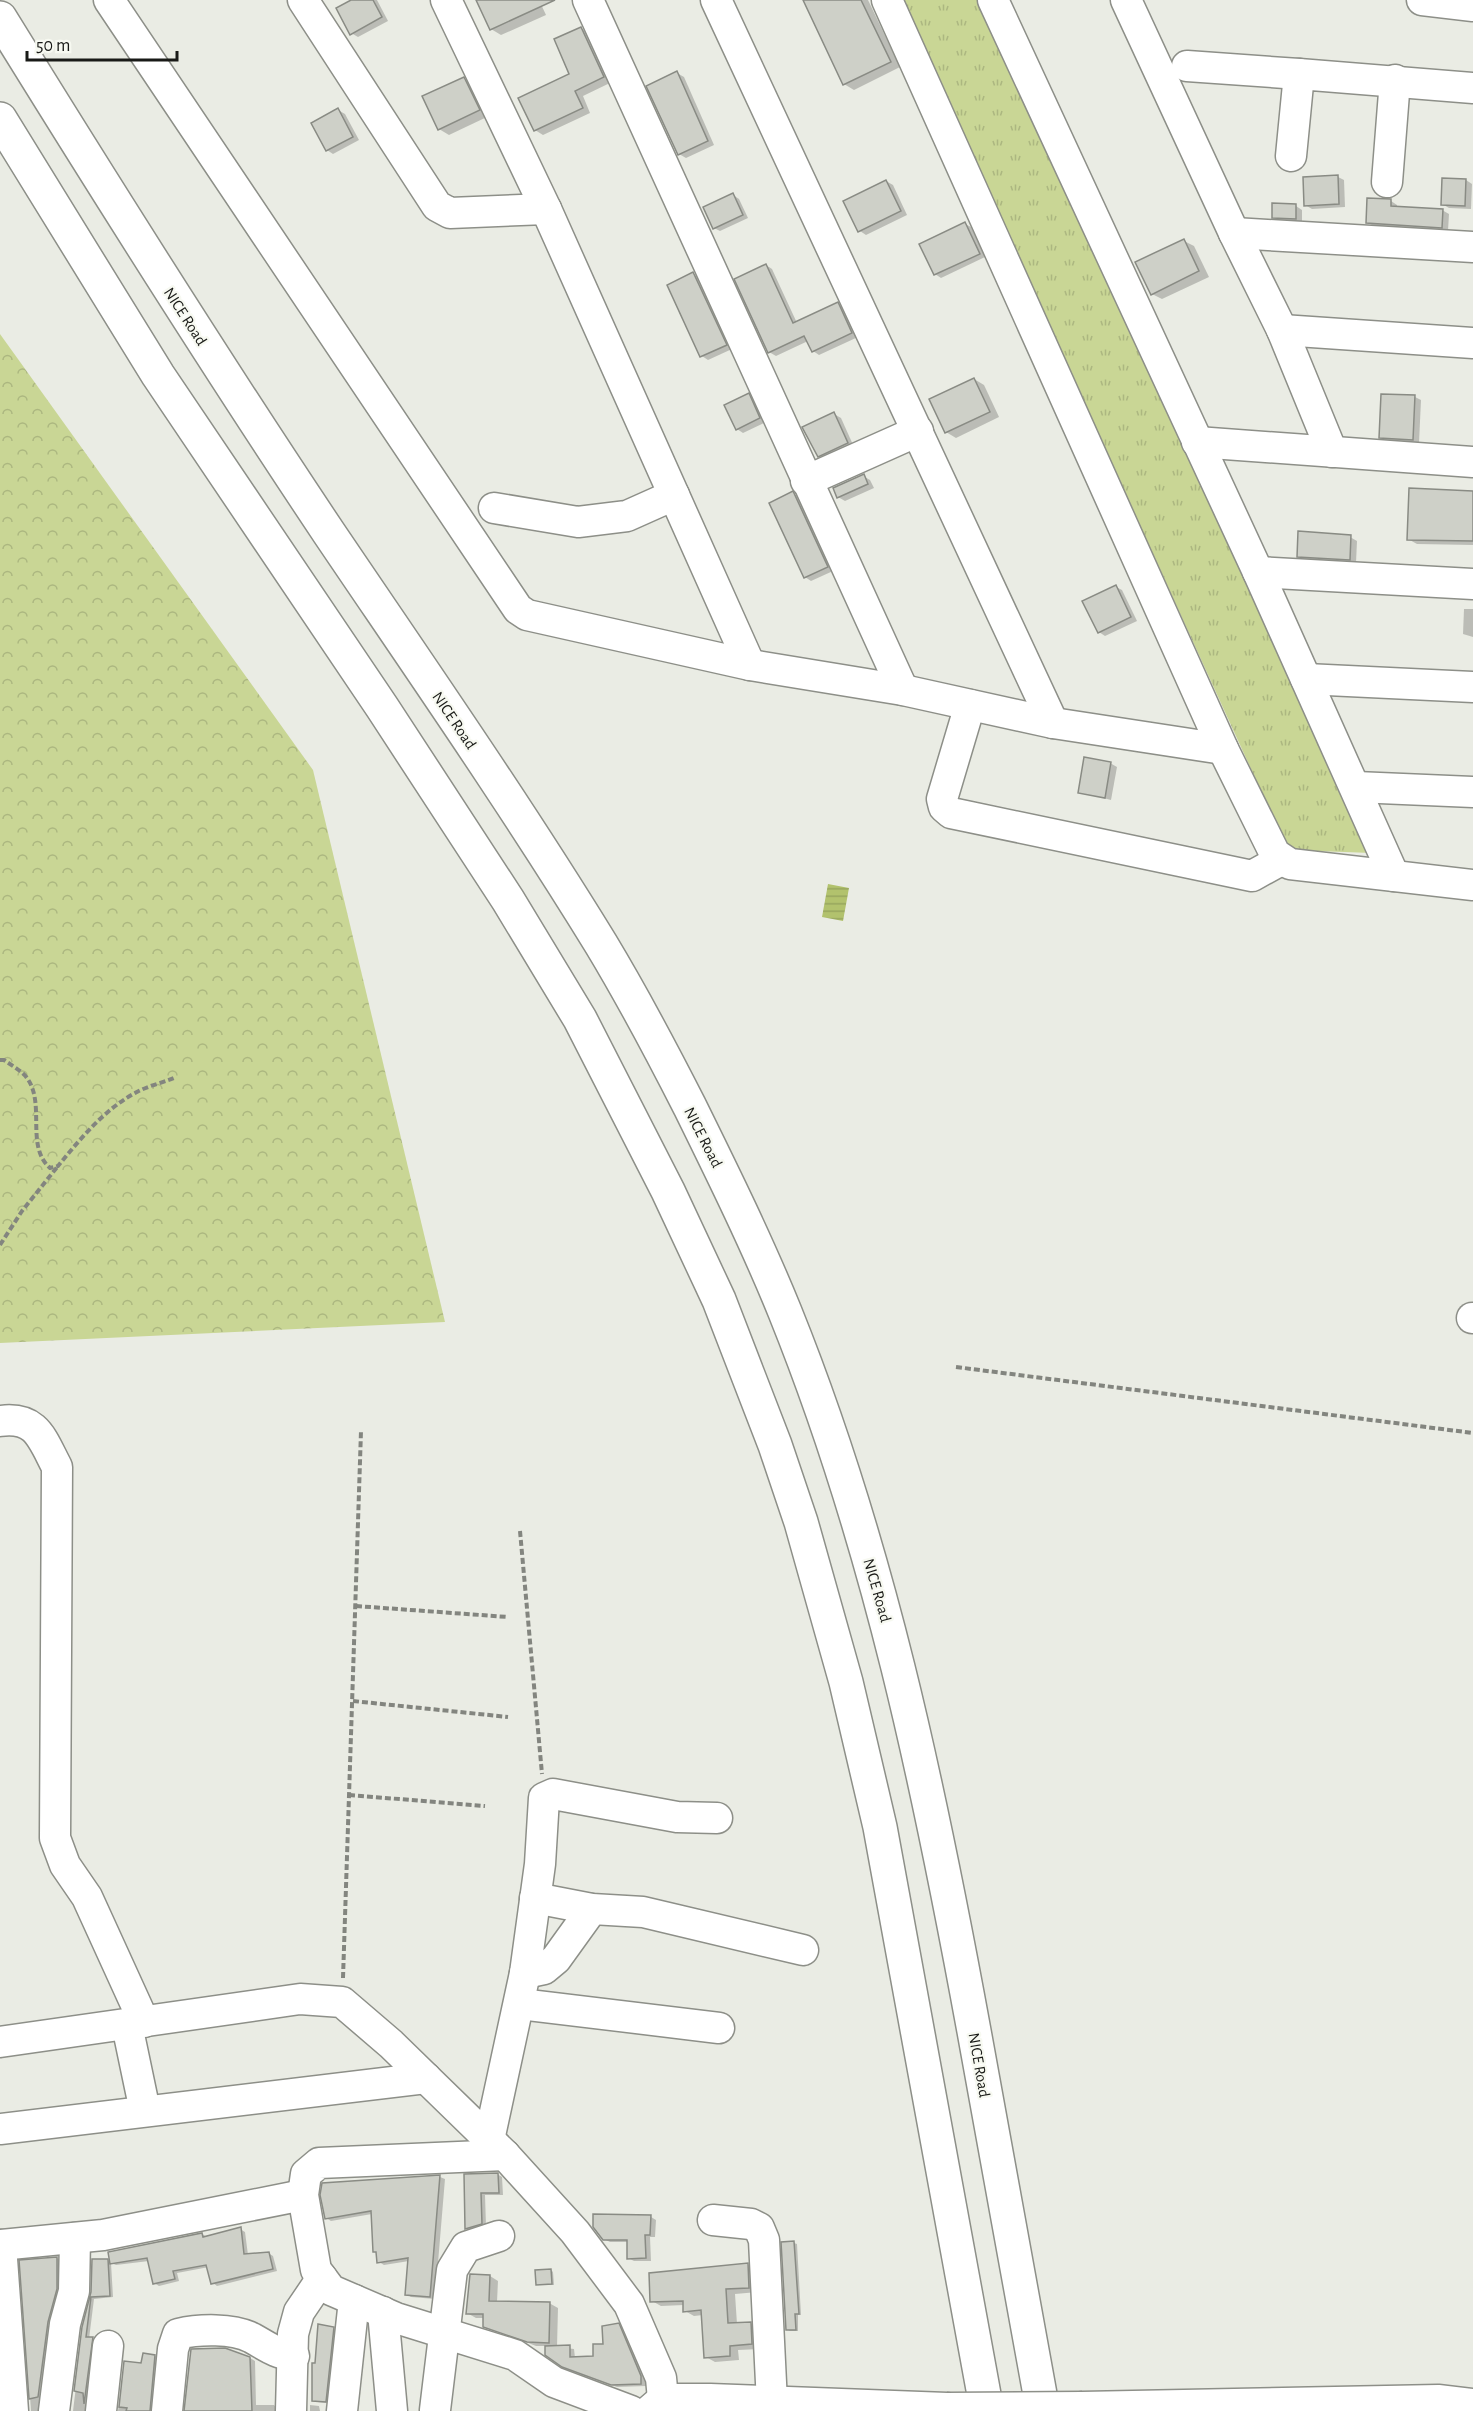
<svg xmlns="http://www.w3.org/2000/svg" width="1473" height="2411" font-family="'Alegreya Sans',sans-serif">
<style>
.forest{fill:url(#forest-crowns)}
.park{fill:url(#park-tufts)}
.water{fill:url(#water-rules)}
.shadow{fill:#0003}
.building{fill:#ced0c8;stroke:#898b84;stroke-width:1.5}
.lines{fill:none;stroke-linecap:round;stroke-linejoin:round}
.minor-casing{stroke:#8d8f88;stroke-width:33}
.highway-casing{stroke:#8d8f88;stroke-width:36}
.path{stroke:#83857f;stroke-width:4;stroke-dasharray:6 3;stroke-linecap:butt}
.minor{stroke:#fff;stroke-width:30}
.highway{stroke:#fff;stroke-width:33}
.minor-bridge-casing{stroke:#8d8f88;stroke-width:33;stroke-linecap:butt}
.minor-bridge{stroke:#fff;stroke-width:30}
.labels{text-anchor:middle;stroke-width:4.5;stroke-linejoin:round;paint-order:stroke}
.street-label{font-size:16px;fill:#191a17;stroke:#f7f9f1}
</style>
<defs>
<pattern id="forest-crowns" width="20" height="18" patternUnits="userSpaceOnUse" patternTransform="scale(1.5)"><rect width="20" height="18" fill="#c9d695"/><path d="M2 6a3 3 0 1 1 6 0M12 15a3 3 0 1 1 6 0" fill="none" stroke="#acb780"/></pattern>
<pattern id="park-tufts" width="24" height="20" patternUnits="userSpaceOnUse" patternTransform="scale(1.5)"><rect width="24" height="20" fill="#c9d695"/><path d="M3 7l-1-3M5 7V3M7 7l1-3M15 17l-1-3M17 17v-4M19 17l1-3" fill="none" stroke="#acb780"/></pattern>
<pattern id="water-rules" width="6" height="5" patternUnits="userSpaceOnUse" patternTransform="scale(1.5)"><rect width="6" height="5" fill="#b2c26d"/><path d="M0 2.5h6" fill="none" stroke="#98a65e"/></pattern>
</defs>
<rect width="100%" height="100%" fill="#eaece4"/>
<polygon class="forest" points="0,334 313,770 445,1322 0,1343"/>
<polygon class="park" points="900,0 977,0 1372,853 1288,850"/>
<polygon class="water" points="828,884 849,888 843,921 822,917"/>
<g class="shadow">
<polygon points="354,0 377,0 388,21 358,37 351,33"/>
<polygon points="477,0 539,0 546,15 501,35 491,29"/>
<polygon points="805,0 868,0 900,67 854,90 844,84"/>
<polygon points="581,28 589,33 612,82 583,96 590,113 543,135 535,130 571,75"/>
<polygon points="677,73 684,77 714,145 686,158 679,154"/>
<polygon points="464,79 474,84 489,116 449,135 439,129"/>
<polygon points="338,110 345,114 359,140 333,154 327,150"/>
<polygon points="1338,177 1344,180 1345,207 1312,209 1305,205"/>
<polygon points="1466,180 1472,184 1471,209 1449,208 1442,204"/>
<polygon points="886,181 893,185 907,215 866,235 860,231"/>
<polygon points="733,195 739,199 748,218 720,231 714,228"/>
<polygon points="1369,200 1391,201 1397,205 1397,208 1442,210 1449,214 1448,231 1374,226 1368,223"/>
<polygon points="1274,205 1296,206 1302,210 1302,222 1280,221 1273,217"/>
<polygon points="965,224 971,227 985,257 941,278 935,274"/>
<polygon points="1184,241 1194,246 1209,277 1162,299 1152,294"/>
<polygon points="766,265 772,269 797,323 838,304 844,308 858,337 819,355 813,351 808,341 776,356 769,352 736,279"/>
<polygon points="693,274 700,278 732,349 708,360 702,356 669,285"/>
<polygon points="974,379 984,385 999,417 956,438 946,432"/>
<polygon points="749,395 755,399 766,422 743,433 737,429"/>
<polygon points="1415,397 1421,400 1419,443 1387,441 1381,437"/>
<polygon points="834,414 841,418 854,447 826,459 819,456"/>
<polygon points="863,476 870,480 874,488 845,501 838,497"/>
<polygon points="1473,492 1473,545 1417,544 1408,539"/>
<polygon points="793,493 799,497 833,571 811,581 805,577"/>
<polygon points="1350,537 1357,541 1356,563 1305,560 1299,556"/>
<polygon points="1116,587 1122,590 1137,621 1105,636 1099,632"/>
<polygon points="1464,609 1473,609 1473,637 1463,634"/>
<polygon points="1110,763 1117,767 1111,800 1080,792"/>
<polygon points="497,2174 502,2177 503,2195 485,2195 486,2226 470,2231 466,2228 466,2175"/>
<polygon points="440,2177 445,2179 435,2299 411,2297 406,2294 409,2261 384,2265 379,2262 372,2214 331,2221 326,2218 322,2195 326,2183"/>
<polygon points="594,2216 651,2217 656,2220 655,2237 650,2237 651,2261 634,2261 628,2258 628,2242 610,2242 604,2239"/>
<polygon points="240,2229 245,2232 248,2255 268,2253 273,2256 277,2271 217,2286 213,2283 209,2267 177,2273 179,2281 159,2286 154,2283 149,2261 116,2265 111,2263 113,2297 94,2299 89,2339 96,2341 87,2411 73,2411 83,2328 93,2292 107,2260 111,2262 202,2234 207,2237"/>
<polygon points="794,2243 797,2244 801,2315 798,2315 798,2331 790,2331 787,2329"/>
<polygon points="57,2258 60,2260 60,2291 40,2411 31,2411 21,2262"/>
<polygon points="748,2265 757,2270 758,2292 735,2294 737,2324 750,2323 759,2328 760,2349 738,2350 739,2360 715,2362 706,2357 703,2315 694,2316 685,2311 684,2305 661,2306 652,2301"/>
<polygon points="551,2270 553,2272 554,2285 538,2284"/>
<polygon points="490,2276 498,2281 497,2302 549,2303 558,2308 557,2347 574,2349 575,2358 594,2358 618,2325 623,2328 646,2380 646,2386 617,2387 569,2369 547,2346 536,2346 485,2326 485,2318 476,2318 467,2313"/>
<polygon points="333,2328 336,2330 328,2403 317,2402 314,2400 316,2365"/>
<polygon points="155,2356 158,2358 154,2411 118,2411 125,2363 142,2365"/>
<polygon points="250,2358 255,2361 256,2405 274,2405 279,2411 186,2411"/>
<polygon points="310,2405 319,2406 320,2411 310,2411"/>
</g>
<g class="building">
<polygon points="351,0 373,0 382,17 350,35 336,8"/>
<polygon points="476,0 555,0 490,30"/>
<polygon points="803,0 861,0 891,62 843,85"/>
<polygon points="581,27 604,77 575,91 583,108 534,131 518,98 569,74 554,39"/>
<polygon points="677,71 708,141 678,155 646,86"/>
<polygon points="464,77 480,110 438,130 422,96"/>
<polygon points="338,108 353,137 326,151 311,123"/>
<polygon points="1338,175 1339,204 1304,206 1303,177"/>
<polygon points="1442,178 1466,179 1465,206 1441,205"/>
<polygon points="886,180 901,211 858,232 843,201"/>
<polygon points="733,193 743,215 713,229 703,207"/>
<polygon points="1367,198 1391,199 1391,206 1443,209 1442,228 1366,223"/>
<polygon points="1272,203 1296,204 1296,219 1272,218"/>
<polygon points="965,222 980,254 934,275 919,244"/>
<polygon points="1184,239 1199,271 1151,295 1135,262"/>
<polygon points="766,264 793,323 838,302 852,333 812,352 804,336 768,353 734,279"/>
<polygon points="693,272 727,345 700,357 667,285"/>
<polygon points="974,378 990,412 945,433 929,399"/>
<polygon points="749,393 760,418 736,430 724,405"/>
<polygon points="1381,394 1415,395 1413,440 1379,438"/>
<polygon points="834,412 848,443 818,457 802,427"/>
<polygon points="864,474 868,484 837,498 833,488"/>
<polygon points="1409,488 1473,491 1473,541 1407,540"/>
<polygon points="793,491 828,567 804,578 769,503"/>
<polygon points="1298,531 1351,535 1350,560 1297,557"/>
<polygon points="1116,585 1131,617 1098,633 1082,601"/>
<polygon points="1084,757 1111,762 1105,798 1078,793"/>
<polygon points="498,2173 499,2193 481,2193 482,2224 465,2229 464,2174"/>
<polygon points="440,2175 430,2297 405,2295 408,2258 377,2263 376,2252 373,2252 371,2211 325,2219 320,2195 322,2183"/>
<polygon points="593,2214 651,2215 650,2235 645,2235 646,2258 627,2259 627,2240 603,2240 593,2227"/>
<polygon points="241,2227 244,2254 269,2252 273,2269 211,2284 206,2265 173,2271 175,2279 153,2284 147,2258 110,2264 108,2252 202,2233 203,2237"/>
<polygon points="794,2241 799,2314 795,2314 796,2330 786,2330 781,2242"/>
<polygon points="57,2257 57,2289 48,2322 38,2397 29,2399 19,2260"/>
<polygon points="92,2259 108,2259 110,2296 91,2297 86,2337 93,2337 84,2404 83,2393 74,2391 82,2327 91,2292"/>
<polygon points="748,2263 749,2288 726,2289 728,2323 751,2322 752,2344 730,2346 730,2356 704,2358 701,2310 683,2312 683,2301 650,2302 649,2273"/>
<polygon points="551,2269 552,2284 536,2285 535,2270"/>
<polygon points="470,2274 490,2275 489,2301 550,2302 549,2343 527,2342 483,2327 483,2314 466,2314"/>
<polygon points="619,2323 641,2376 641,2384 611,2385 562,2367 545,2355 545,2346 570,2345 570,2357 593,2356 593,2344 603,2344 602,2326"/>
<polygon points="318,2324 334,2327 326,2402 312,2401 312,2363 315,2363"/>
<polygon points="225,2348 250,2357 252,2411 184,2411 191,2349"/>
<polygon points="143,2353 155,2355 150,2411 126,2411 127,2408 119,2407 124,2361 141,2363"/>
</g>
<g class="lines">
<g class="minor-casing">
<g id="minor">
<polyline points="109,0 518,609 527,615 750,665 903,690 1053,723 1223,749"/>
<polyline points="303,0 437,206 450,213 546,209"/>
<polyline points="446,0 546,209 750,665"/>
<polyline points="588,0 903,690"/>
<polyline points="716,0 1053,723"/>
<polyline points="887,0 1223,749 1275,854 1290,864 1473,885"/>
<polyline points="993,0 1258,572 1394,876"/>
<polyline points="1126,0 1234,233 1282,330 1332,452"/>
<polyline points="1422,0 1473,6"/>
<polyline points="1187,66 1299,74"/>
<polyline points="1291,156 1299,74 1473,88"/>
<polyline points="1387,182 1395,80"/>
<polyline points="1234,233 1473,247"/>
<polyline points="1282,330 1473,343"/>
<polyline points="1197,442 1473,462"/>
<polyline points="806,481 918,431"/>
<polyline points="494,508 578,522 627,516 674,495"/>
<polyline points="1258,572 1473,584"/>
<polyline points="1306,679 1473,687"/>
<polyline points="970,705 942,799 944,807 951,813 1252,876 1281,860"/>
<polyline points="1356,787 1473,792"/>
<polyline points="1472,1318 1473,1318"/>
<path d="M 0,1421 C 37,1416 42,1439 57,1467 L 55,1838 L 65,1865 L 87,1897 L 144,2022"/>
<polyline points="535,1898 592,1909 643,1912 803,1950"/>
<polyline points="525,1973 544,1969 556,1959 592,1909"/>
<polyline points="520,2004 719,2028"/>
<polyline points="127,2025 145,2111"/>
<polyline points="0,2042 300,1999 342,2002 391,2044 505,2155 575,2232 629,2304 661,2378 663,2399"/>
<polyline points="0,2129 426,2078"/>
<polyline points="489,2140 525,1973 540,1864 544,1798 553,1794 677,1817 717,1818"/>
<polyline points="505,2155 319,2163 306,2174 303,2195 316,2270 331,2290 396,2318 515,2355 554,2382 631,2411"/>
<polyline points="713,2220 751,2224 759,2228 764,2240 772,2403"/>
<polyline points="0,2245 103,2235 303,2195"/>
<polyline points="1,2245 13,2411"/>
<polyline points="383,2312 392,2411"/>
<polyline points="1082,2407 1438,2400 1473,2404"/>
<polyline points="435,2410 452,2270 466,2247 499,2236"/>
<polyline points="54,2411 65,2324 74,2291 75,2238"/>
<polyline points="101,2411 108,2346"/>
<path d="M 167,2411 L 173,2349 L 178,2334 C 199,2329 233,2328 252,2338 C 270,2348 273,2352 294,2356"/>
<polyline points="291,2411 293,2334 299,2312 322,2278"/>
<polyline points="342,2411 354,2300"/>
<polyline points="649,2411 663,2399 710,2399 947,2408"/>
</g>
</g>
<g class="highway-casing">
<g id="highway">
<path d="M 0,18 C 107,191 216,364 329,533 C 421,669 515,804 601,944 C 633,997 662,1052 690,1107 C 723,1174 757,1243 785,1312 C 879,1545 929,1786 974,2031 C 997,2158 1020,2284 1043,2411"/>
<polyline points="0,119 158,375 382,707 508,900 580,1019 668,1191 719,1300 775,1445 801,1522 846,1682 880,1827 987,2411"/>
</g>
</g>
<g class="path">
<path d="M 0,1060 L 4,1060 C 11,1065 22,1071 27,1078 C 46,1104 25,1146 50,1168 L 58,1166 C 81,1138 104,1110 135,1093 C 147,1086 162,1083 174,1078"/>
<polyline points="0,1245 22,1211 58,1166"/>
<polyline points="956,1367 1473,1433"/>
<polyline points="520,1531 542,1774"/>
<polyline points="356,1606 508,1617"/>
<polyline points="353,1701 508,1717"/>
<polyline points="349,1795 485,1806"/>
<polyline points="343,1978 361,1431"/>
</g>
<use href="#minor" class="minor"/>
<use href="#highway" class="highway"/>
<g class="minor-bridge-casing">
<polyline id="minor-bridge" points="947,2408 1082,2407"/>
</g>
<use href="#minor-bridge" class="minor-bridge"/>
</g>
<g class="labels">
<g class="street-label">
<text transform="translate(186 316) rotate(57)" y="6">NICE Road</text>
<text transform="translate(455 720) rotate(56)" y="6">NICE Road</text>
<text transform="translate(704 1137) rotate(63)" y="6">NICE Road</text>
<text transform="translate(878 1590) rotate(74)" y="6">NICE Road</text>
<text transform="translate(980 2065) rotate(80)" y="6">NICE Road</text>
</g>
</g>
<path d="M27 51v9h150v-9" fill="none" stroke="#191a17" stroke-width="3"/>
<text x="36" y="51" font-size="18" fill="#191a17" stroke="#f7f9f1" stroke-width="4.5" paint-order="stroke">50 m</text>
</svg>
